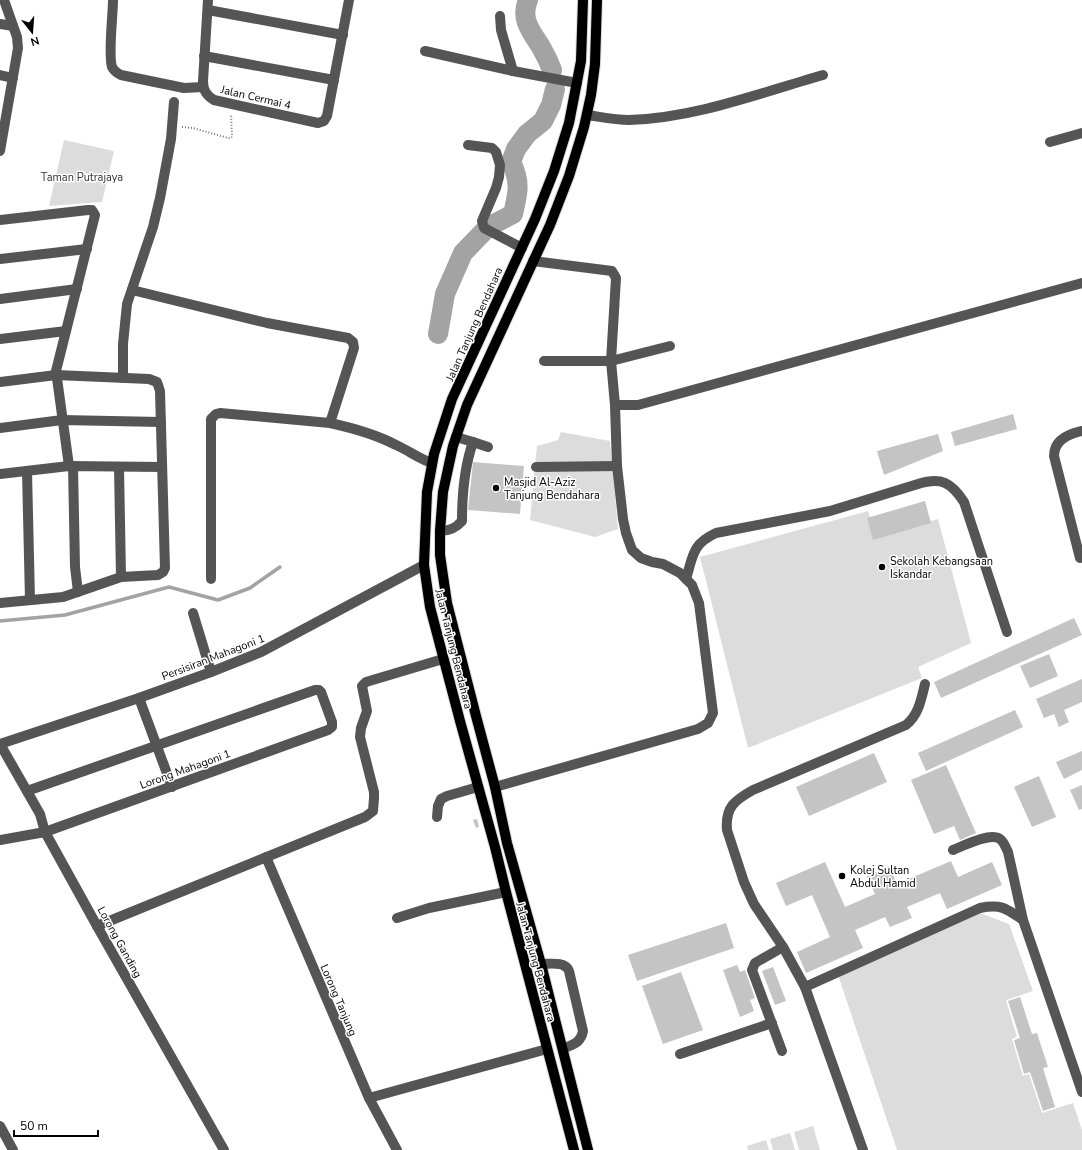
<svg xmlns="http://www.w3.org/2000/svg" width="1082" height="1150" font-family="'Nunito Sans',sans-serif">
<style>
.green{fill:#dcdcdc}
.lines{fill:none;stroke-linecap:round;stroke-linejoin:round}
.stream{stroke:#a3a3a3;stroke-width:3.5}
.river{stroke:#a3a3a3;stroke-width:20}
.building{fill:#c4c4c4}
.major-casing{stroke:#dbdbdb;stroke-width:12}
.path{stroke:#777;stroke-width:2;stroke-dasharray:1 2;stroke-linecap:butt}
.minor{stroke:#555;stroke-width:10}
.major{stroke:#000;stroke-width:10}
.poi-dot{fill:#000;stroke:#fff;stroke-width:1.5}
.labels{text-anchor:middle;stroke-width:3;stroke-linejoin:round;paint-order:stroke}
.street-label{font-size:11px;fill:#000;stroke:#fff}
.park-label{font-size:11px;fill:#333;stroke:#fff}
.poi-label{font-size:11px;fill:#000;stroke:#fff;text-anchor:start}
</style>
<rect width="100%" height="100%" fill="#fff"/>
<g class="green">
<polygon points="64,140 114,151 102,202 49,206"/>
<polygon points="561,432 610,441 618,529 595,537 530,520 537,446 558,440"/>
<polygon points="868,511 876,538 938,519 971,643 918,667 922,678 748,748 700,557"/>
<polygon points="980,913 1009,924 1033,991 1006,1000 1017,1037 1012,1039 1023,1076 1029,1074 1042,1113 1073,1103 1082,1130 1082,1150 897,1150 838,975"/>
<polygon points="813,1126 820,1150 799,1150 794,1132"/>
<polygon points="790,1133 795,1150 773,1150 770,1139"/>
<polygon points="766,1140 769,1150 748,1150 747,1146"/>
</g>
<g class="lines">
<polyline class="stream" points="0,621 65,615 169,587 218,600 250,588 280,567"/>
<g class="river">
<path d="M 528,0 C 520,19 531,31 541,47 C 545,54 549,62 552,70"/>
<path d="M 438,334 L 445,294 L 463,253 L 488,227 L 513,214 C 518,193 521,182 511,162 L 516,149 L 527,134 L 543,121 L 551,105 L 555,89"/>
</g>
</g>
<g class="building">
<polygon points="1013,414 1017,429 955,446 951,432"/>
<polygon points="938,434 943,451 884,475 877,451"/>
<polygon points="473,462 524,466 520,514 468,510"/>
<polygon points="925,501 931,523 873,540 867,518"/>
<polygon points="1074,618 1082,635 941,698 934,682"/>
<polygon points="1049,654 1058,676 1030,688 1020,666"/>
<polygon points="1082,679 1082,702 1064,710 1069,722 1059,727 1054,714 1044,718 1036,699"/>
<polygon points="1015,710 1023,727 926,771 918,753"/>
<polygon points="1082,751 1082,770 1064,779 1056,762"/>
<polygon points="874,753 887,782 809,816 796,787"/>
<polygon points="946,765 976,833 960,840 954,826 934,834 911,780"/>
<polygon points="1039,776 1056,817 1032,827 1014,787"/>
<polygon points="1082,785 1082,809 1079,810 1070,790"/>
<polygon points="477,819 479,827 476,828 473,820"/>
<polygon points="951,861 958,877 992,862 1002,885 947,909 940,893 907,907 912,918 890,927 885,917 855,930 863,948 806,973 797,952 830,937 812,895 786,906 776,883 825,862 845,907 875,894 867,876 889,866 897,884"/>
<polygon points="726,923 734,948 637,981 628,955"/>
<polygon points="737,965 740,972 745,970 755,998 750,1000 754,1011 740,1017 723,970"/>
<polygon points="773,967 786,1001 775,1005 762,971"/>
<polygon points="681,972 703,1030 663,1044 642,986"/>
<polygon points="1020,997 1032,1034 1037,1033 1048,1067 1043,1068 1055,1107 1043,1111 1030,1072 1024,1074 1014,1040 1020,1038 1008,1001"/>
</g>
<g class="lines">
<g class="major-casing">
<g id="major">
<polyline points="574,1150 506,892 495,847 460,721 430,607 424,565 427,492 434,454 452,399 535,219 554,171 569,123 581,61 583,0"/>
<polyline points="588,1150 541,964 507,843 495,787 476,716 447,603 440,555 440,531 443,492 453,446 467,405 550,225 569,176 584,127 591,95 595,64 597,0"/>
</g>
</g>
<polyline class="path" points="182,127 193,128 228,138 231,138 232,136 231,115"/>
<g class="minor">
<path d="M 113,0 C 113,15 108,55 112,67 C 114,71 117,73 121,75 L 184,88 L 203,87"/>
<path d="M 208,0 L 203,81 C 203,90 206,95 214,100 L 318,123 L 324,121 L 327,116 L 349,0"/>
<polyline points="208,10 343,35"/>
<polyline points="500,16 501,30 513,71"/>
<polyline points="0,24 13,26"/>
<polyline points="425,51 513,71 577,83"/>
<polyline points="204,56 334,80"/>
<polyline points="0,75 13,78"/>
<path d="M 587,115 C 601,117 615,120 629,120 C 695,118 760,93 823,75"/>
<polyline points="1050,142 1082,133"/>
<polyline points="468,145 492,148 496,152 500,165 499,177 496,188 482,221 484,228 522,248"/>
<polyline points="0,151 18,48 17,37 4,0"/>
<polyline points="0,220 88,210 92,210 95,215 56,371 69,466"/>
<polyline points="0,259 87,249"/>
<polyline points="132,290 267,323 348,338 353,342 354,348 330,423"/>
<polyline points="0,299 77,289"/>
<polyline points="0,339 66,331"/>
<polyline points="544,361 611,361 670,346"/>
<polyline points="123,378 123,344 127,304 153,227 160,198 171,139 174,102"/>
<polyline points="0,382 56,375 149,379 157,382 160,391 165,568 163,572 158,575 121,577 63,597 0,603"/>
<polyline points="615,405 638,405 1082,283"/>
<polyline points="0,428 62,420 161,422"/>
<polyline points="473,442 488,447"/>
<polyline points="73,466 75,567 78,592"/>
<polyline points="119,467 121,577"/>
<polyline points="536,467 617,466"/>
<polyline points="27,471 30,600"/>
<polyline points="0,474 69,466 162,467"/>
<path d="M 440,531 C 450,531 456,528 462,521 C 462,494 464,468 473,442 L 456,437"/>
<path d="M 1080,558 L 1054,456 C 1054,440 1068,434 1082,431"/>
<path d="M 211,579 L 211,419 L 216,414 L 220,413 L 330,423 C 353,428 375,434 396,445 C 408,450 419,459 432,463"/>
<path d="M 686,579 C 693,556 692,544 716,533 L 830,511 L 918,484 C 941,477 951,482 964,502 L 1007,632"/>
<polyline points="193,613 211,672"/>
<polyline points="139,698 172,787"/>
<polyline points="0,744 40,814 45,832 97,926 224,1150"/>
<polyline points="0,744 139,698 211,672 261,652 424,565"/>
<polyline points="495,787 698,729 708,723 713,713 699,603 692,585 680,573 663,564 652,562 641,558 632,550 626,533 623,519 617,466 615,405 611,361 616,278 612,271 533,261"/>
<polyline points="437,817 438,806 441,799 447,796 478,787"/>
<polyline points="0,840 45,832 328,730 332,727 332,722 321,692 319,690 315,690 27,791"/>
<path d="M 953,850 C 963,846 990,832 1000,839 C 1004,842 1006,848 1008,852 L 1023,920"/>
<polyline points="266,857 369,1098 397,1150"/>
<polyline points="397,918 429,908 506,892"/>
<polyline points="97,926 365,817 373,811 374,798 374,792 360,737 361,728 367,711 362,686 366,682 443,659"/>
<path d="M 541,964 C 550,964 565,961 569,971 L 583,1031 C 581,1043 573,1044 563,1049"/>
<path d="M 805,987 L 783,947 L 754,904 L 744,882 L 727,830 C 725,807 735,800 753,790 L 906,725 C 919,714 921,700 925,684"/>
<polyline points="782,1051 752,970 755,963 783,947"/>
<polyline points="680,1054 772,1023"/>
<polyline points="369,1098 547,1049"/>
<polyline points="0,1126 13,1150"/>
<path d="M 863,1150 L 805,987 L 980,908 C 1001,904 1006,908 1023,920 L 1082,1092"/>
</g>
<use href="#major" class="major"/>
</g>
<g class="poi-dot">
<circle cx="496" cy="488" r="4"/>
<circle cx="882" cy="567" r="4"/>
<circle cx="842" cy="876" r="4"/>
</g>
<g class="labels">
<g class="street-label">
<text transform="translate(256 97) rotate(13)" y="4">Jalan Cermai 4</text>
<text transform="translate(474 324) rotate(-66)" y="4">Jalan Tanjung Bendahara</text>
<text transform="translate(454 649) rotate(76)" y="4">Jalan Tanjung Bendahara</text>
<text transform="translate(213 657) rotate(-21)" y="4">Persisiran Mahagoni 1</text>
<text transform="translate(185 769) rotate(-20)" y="4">Lorong Mahagoni 1</text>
<text transform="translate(120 942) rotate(61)" y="4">Lorong Ganding</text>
<text transform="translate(536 962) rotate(75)" y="4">Jalan Tanjung Bendahara</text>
<text transform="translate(339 1000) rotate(67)" y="4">Lorong Tanjung</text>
</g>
<g class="park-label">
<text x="82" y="181">Taman Putrajaya</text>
</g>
<g class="poi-label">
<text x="504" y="486">Masjid Al-Aziz<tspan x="504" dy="13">Tanjung Bendahara</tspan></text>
<text x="890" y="565">Sekolah Kebangsaan<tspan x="890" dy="13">Iskandar</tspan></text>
<text x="850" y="874">Kolej Sultan<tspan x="850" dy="13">Abdul Hamid</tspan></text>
</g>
</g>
<g transform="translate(32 32) rotate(163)" stroke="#ffffff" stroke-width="3" paint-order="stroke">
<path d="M0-3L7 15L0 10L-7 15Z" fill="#000000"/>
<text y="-6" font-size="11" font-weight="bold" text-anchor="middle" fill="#000000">N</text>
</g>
<path d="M14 1130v6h84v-6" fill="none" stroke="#000000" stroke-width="2"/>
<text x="20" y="1130" font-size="12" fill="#000000" stroke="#ffffff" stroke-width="3" paint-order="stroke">50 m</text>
</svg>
